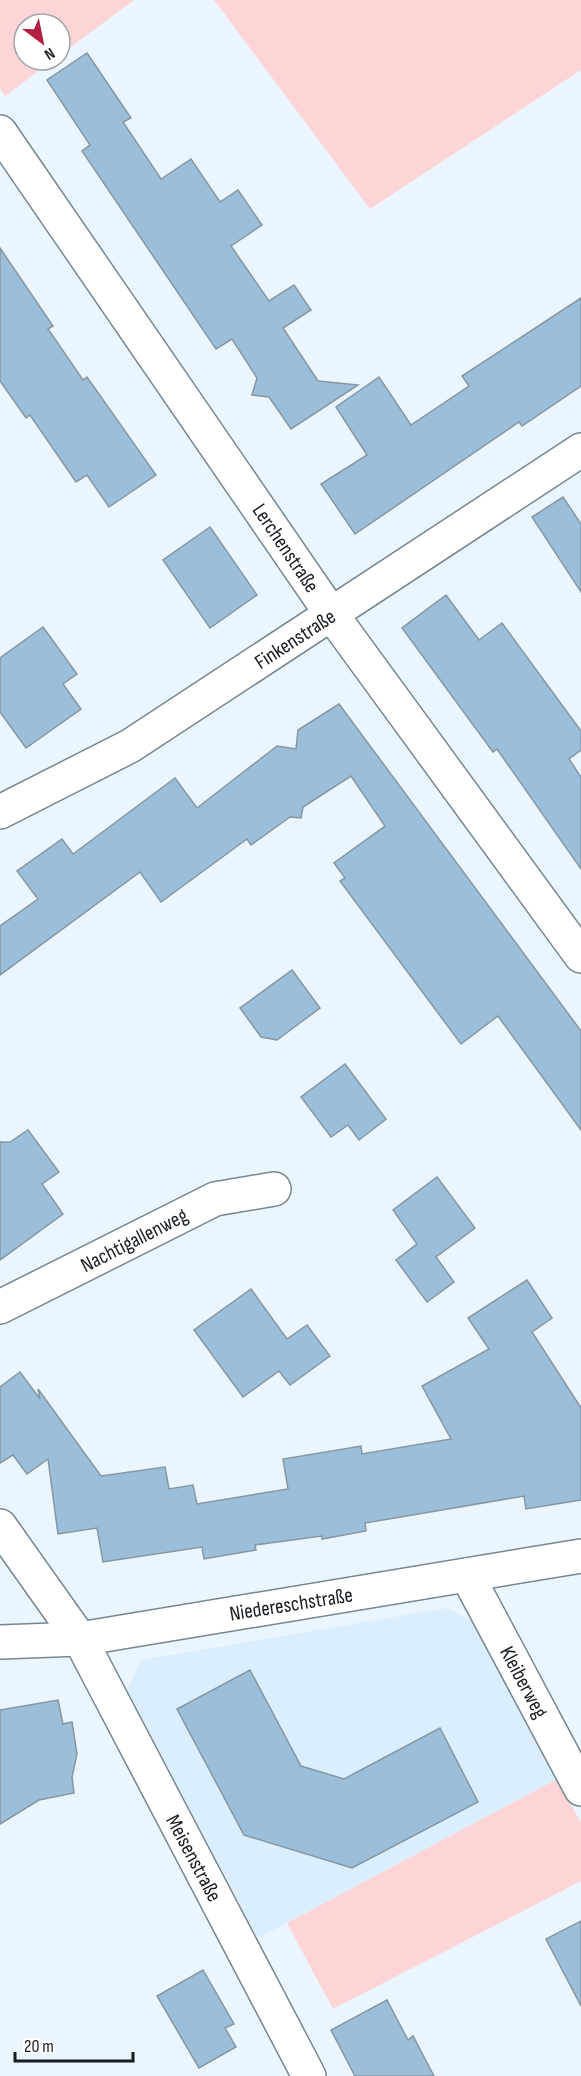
<svg xmlns="http://www.w3.org/2000/svg" width="581" height="2076" font-family="'Sofia Sans Condensed',sans-serif">
<style>
.built{fill:#dbeefd}
.green{fill:#fdd5d7}
.building{fill:#9bbfda;stroke:#8696a2;stroke-width:1.5}
.lines{fill:none;stroke-linecap:round;stroke-linejoin:round}
.street-casing{stroke:#768692;stroke-width:36}
.street{stroke:#fff;stroke-width:33}
.labels{text-anchor:middle;stroke-width:6;stroke-linejoin:round;paint-order:stroke}
.street-label{font-size:21px;fill:#171d22;stroke:#fff}
</style>
<rect width="100%" height="100%" fill="#eaf5fd"/>
<polygon class="built" points="447,1608 474,1622 557,1779 258,1938 127,1690 141,1660"/>
<g class="green">
<polygon points="0,0 134,0 60,55 60,24 24,24 24,60 53,60 5,96 0,89"/>
<polygon points="214,0 581,0 581,70 370,209"/>
<polygon points="557,1779 581,1823 581,1881 333,2009 287,1923"/>
</g>
<g class="building">
<polygon points="87,53 131,118 123,122 161,179 191,159 220,202 238,190 262,225 231,246 269,301 294,285 311,310 283,328 318,381 358,385 291,429 269,397 252,395 257,378 232,339 216,349 82,151 90,145 47,80"/>
<polygon points="0,248 53,326 48,329 83,380 87,377 156,475 109,507 87,475 76,482 30,415 26,418 0,381"/>
<polygon points="581,298 581,386 522,426 519,422 355,534 321,484 367,455 336,407 379,377 411,425 469,386 462,376"/>
<polygon points="563,497 581,524 581,592 532,517"/>
<polygon points="210,527 257,595 210,628 163,560"/>
<polygon points="446,595 479,640 502,623 581,731 581,750 569,759 581,777 581,869 497,749 493,752 402,628"/>
<polygon points="43,627 77,674 63,684 81,709 26,748 0,712 0,658"/>
<polygon points="339,704 581,1031 581,1130 498,1016 461,1044 340,881 345,878 334,863 385,826 351,776 303,807 301,818 290,817 251,845 247,839 161,902 140,872 0,975 0,926 38,899 17,871 62,839 73,854 175,778 197,808 277,746 296,749 298,730"/>
<polygon points="292,970 320,1008 277,1040 261,1037 240,1008"/>
<polygon points="345,1064 386,1119 359,1140 348,1125 331,1137 301,1097"/>
<polygon points="28,1130 59,1172 42,1184 63,1214 0,1260 0,1142 10,1142"/>
<polygon points="437,1177 475,1228 436,1257 454,1282 427,1302 396,1260 417,1244 393,1210"/>
<polygon points="527,1280 552,1318 532,1332 581,1408 581,1500 526,1509 524,1496 365,1523 366,1531 322,1539 322,1536 255,1545 256,1550 204,1559 202,1547 103,1562 97,1528 58,1534 48,1459 27,1474 13,1455 0,1463 0,1387 20,1372 40,1399 38,1389 101,1476 165,1467 169,1489 193,1485 197,1504 288,1489 283,1459 361,1446 362,1454 451,1439 422,1386 489,1349 468,1318"/>
<polygon points="251,1289 287,1339 307,1325 330,1356 290,1385 279,1371 243,1397 194,1330"/>
<polygon points="250,1670 301,1766 344,1779 440,1728 478,1802 352,1868 244,1835 177,1709"/>
<polygon points="58,1700 63,1724 72,1722 77,1754 72,1777 74,1793 39,1800 0,1824 0,1710"/>
<polygon points="581,1921 581,2006 546,1939"/>
<polygon points="203,1970 234,2024 225,2028 236,2047 199,2068 157,1996"/>
<polygon points="387,2000 408,2040 413,2036 434,2076 355,2076 331,2030"/>
</g>
<g class="lines">
<g class="street-casing">
<g id="street">
<polyline points="0,132 332,615 581,956"/>
<polyline points="0,812 130,746 581,450"/>
<polyline points="0,1307 215,1199 274,1189"/>
<polyline points="0,1526 80,1639 309,2076"/>
<polyline points="467,1575 581,1789"/>
<polyline points="0,1642 80,1639 581,1556"/>
</g>
</g>
<use href="#street" class="street"/>
</g>
<g class="labels">
<g class="street-label">
<text transform="translate(286 548) rotate(56)" y="7">Lerchenstraße</text>
<text transform="translate(295 639) rotate(-33)" y="7">Finkenstraße</text>
<text transform="translate(134 1240) rotate(-27)" y="7">Nachtigallenweg</text>
<text transform="translate(291 1604) rotate(-9)" y="7">Niedereschstraße</text>
<text transform="translate(524 1682) rotate(62)" y="7">Kleiberweg</text>
<text transform="translate(194 1858) rotate(62)" y="7">Meisenstraße</text>
</g>
</g>
<g transform="translate(42 42) rotate(148)"><circle r="28" fill="#ffffff" stroke="#a2a5a7" stroke-width="1.5"/>
<path d="M0-4.5L10 22L0 15L-10 22Z" fill="#b21f42"/>
<text y="-9" font-size="16" font-weight="bold" text-anchor="middle" fill="#171d22">N</text>
</g>
<path d="M15 2052v9h118v-9" fill="none" stroke="#171d22" stroke-width="3"/>
<text x="24" y="2052" font-size="18" fill="#171d22" stroke="#ffffff" stroke-width="4.5" paint-order="stroke">20 m</text>
</svg>
